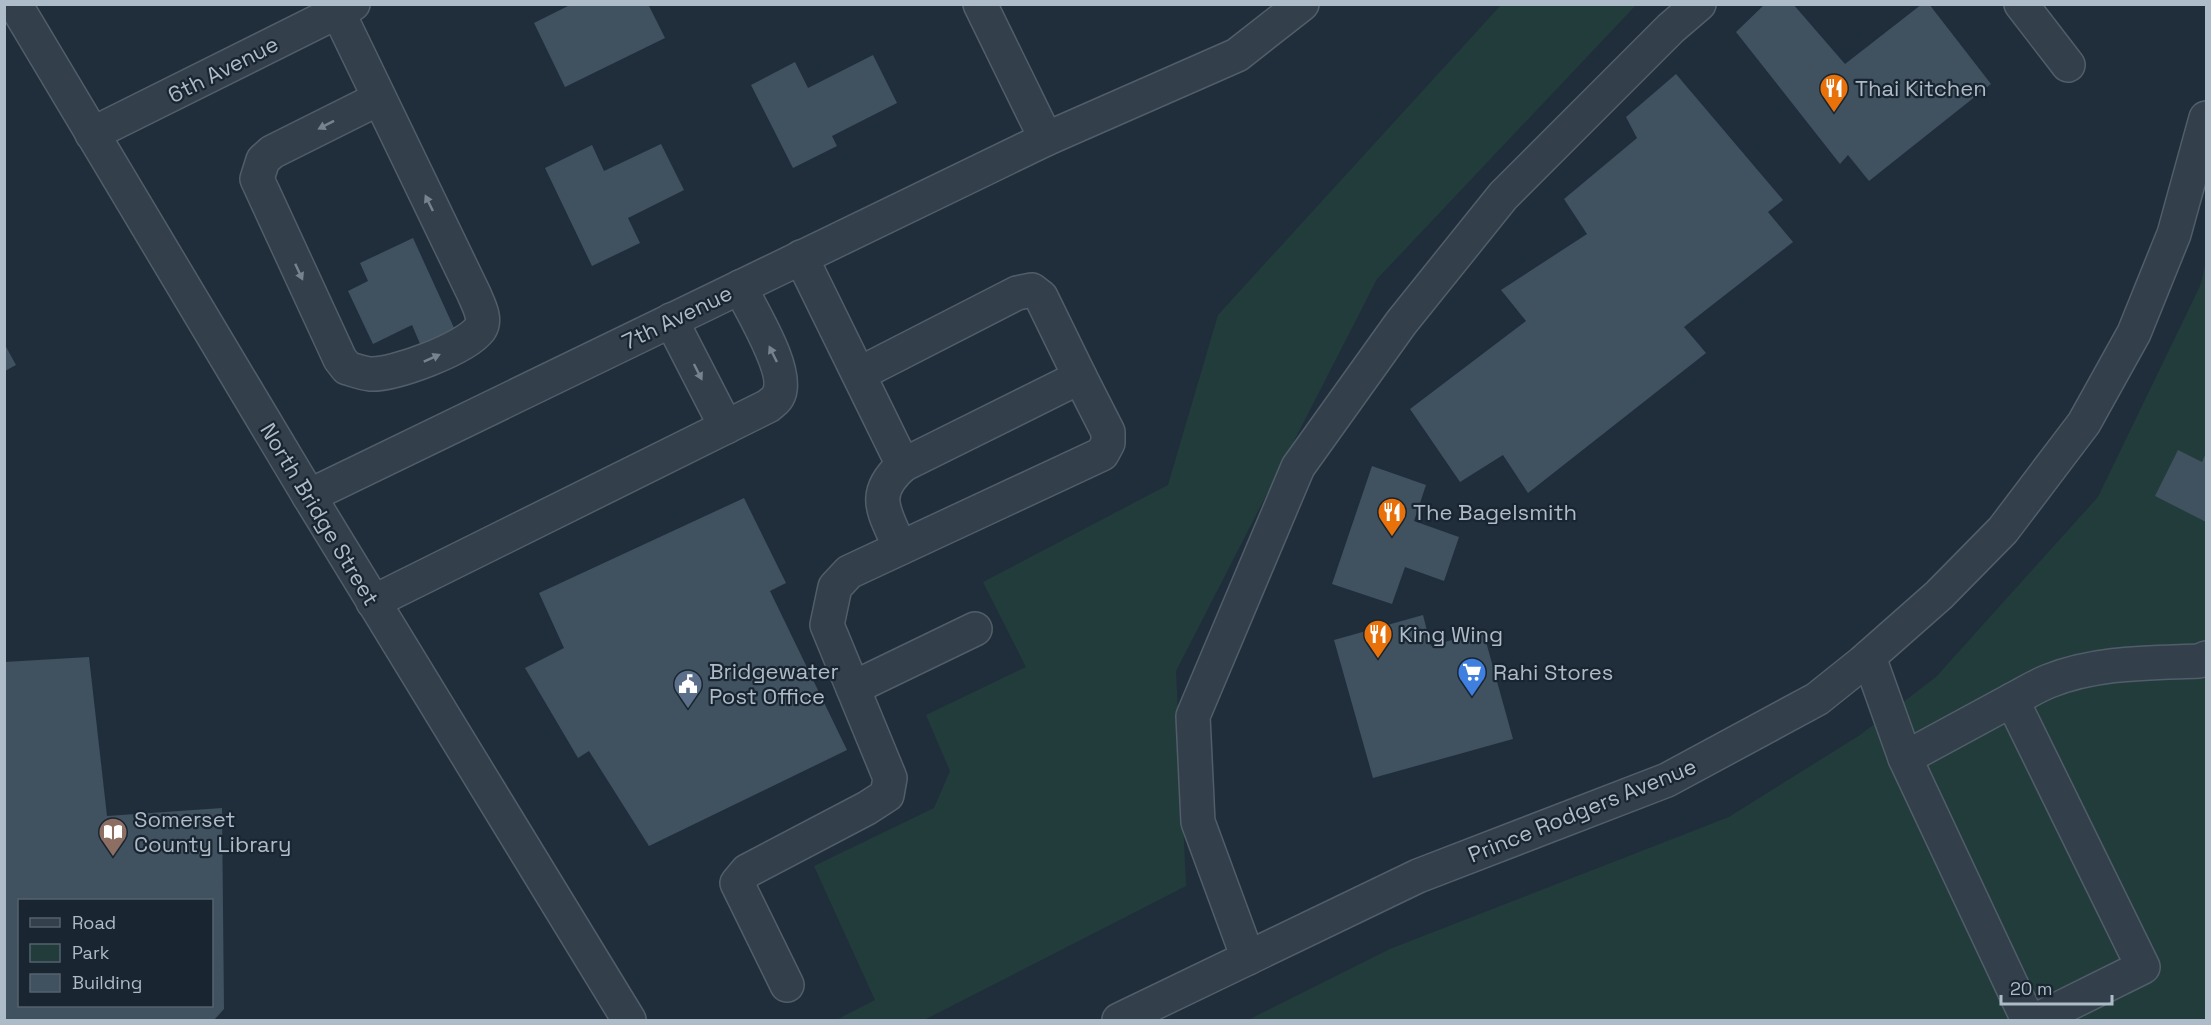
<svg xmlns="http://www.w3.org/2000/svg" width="2211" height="1025" font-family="'Space Grotesk',sans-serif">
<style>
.green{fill:#223c3c}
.building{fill:#405160;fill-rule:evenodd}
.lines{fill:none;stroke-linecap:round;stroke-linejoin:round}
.minor-casing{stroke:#515e69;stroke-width:36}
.minor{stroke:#33404c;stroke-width:33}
.oneway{fill:#778490}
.labels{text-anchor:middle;stroke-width:4.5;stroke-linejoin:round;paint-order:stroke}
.street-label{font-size:22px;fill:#aebbc8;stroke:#192530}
.poi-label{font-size:22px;fill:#aebbc8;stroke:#192530;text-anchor:start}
</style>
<rect width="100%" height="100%" fill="#202e3b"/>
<g class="green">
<polygon points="1501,5 1636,5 1377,279 1176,671 1186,886 924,1020 836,1020 875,1000 814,866 934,808 950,771 926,715 1026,667 983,582 1168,485 1218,315"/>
<polygon points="2206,260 2206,1020 1248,1020 1390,949 1729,817 1860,735 1936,677 2098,497 2201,284"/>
</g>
<g class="building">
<polygon points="572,4 648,4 665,38 565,87 534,23"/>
<polygon points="1765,4 1793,4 1845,64 1922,4 1929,4 1991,84 1869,181 1848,155 1840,164 1736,32"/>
<polygon points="873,55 897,103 832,136 837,146 793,168 751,85 795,62 808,88"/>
<polygon points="1676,74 1783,200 1768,212 1793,242 1684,327 1706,353 1528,493 1503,455 1460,482 1410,409 1526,321 1501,290 1587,234 1564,199 1637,138 1626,117"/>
<polygon points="661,144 684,190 628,218 640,243 592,266 545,168 592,145 604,171"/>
<polygon points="413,238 455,330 421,346 412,325 373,344 348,291 368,281 360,263"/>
<polygon points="5,345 16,365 5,371"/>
<polygon points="2178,450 2202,462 2206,453 2206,522 2155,496"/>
<polygon points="1372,466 1426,485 1414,521 1459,537 1444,581 1405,567 1392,604 1332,584"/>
<polygon points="744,498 786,583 770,591 847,750 649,846 589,751 578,758 525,668 564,648 539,593"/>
<polygon points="1423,615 1431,646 1483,631 1513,739 1373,778 1334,640"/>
<path d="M 89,657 L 107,816 L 222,808 L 224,1009 L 214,1020 L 4,1020 L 4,662 ZM 20,900 L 212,900 L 212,1006 L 20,1006 Z"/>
</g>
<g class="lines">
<g class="minor-casing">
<g id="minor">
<polyline points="15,4 309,496 629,1020"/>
<polyline points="980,4 1046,139"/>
<polyline points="2021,4 2068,65"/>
<path d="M 338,12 L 474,294 C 478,304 487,319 480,329 C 465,349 394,375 370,374 C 362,373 354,370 347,368 L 340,359 L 257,179 L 263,160 L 272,152 L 378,99"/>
<polyline points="92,134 353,4"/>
<polyline points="671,320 726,427"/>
<polyline points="859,374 1017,293 1032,290 1041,297 1080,377"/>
<polyline points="309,496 1046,139 1237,55 1302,4"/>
<path d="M 900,548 C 885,512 869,495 903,465"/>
<path d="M 373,602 L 768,406 C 771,403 777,400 778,396 C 791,373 751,310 740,287"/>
<polyline points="1869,657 1905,758 2028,1020"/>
<polyline points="853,688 975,629"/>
<path d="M 2012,700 C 2024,694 2036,686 2049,681 C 2097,662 2148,663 2199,661 L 2206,658"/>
<polyline points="1905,758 2012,700 2143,967 2036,1020"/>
<polyline points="1248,958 1198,822 1193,716 1298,467 1401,323 1503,196 1671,28 1699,4"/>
<polyline points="787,985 737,883 747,871 867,808 887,795 890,778 827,625 835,587 849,572 1102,454 1108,443 1108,432 1080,377 903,465 801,257"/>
<polyline points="1119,1020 1418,876 1667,780 1817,699 1862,663 1939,595 2003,530 2084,423 2134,333 2174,234 2206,118"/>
</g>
</g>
<use href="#minor" class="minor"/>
</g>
<defs><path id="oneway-solid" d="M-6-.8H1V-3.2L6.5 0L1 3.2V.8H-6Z" transform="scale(1.5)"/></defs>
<g class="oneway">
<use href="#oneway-solid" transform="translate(326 125) rotate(153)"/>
<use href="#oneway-solid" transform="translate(429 203) rotate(-116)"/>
<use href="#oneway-solid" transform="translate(299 272) rotate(65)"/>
<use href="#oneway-solid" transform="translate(773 354) rotate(-116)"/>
<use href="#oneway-solid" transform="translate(432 358) rotate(-24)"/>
<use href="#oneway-solid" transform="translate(698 372) rotate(63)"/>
</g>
<defs>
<g id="restaurant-pin" transform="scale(1.5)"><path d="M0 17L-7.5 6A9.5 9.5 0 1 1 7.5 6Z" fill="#e8710a" stroke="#192530"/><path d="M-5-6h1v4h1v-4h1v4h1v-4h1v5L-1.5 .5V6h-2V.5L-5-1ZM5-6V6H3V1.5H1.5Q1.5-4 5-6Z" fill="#fff"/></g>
<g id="supermarket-pin" transform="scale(1.5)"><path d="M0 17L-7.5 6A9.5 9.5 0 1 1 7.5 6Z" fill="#3f7fe0" stroke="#192530"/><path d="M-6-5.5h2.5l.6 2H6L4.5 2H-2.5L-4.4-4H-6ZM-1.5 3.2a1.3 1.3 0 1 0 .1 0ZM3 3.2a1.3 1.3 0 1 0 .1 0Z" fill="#fff"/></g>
<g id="civic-pin" transform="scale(1.5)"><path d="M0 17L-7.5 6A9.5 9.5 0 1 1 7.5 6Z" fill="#5c6f8a" stroke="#192530"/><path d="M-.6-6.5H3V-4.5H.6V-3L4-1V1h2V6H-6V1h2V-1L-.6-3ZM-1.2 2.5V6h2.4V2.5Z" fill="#fff"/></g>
<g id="library-pin" transform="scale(1.5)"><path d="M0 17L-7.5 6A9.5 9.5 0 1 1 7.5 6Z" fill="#8d6e63" stroke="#192530"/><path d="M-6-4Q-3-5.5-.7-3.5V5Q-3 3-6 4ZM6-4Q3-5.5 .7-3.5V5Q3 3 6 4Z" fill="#fff"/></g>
</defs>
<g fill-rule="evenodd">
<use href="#restaurant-pin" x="1834" y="88"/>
<use href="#restaurant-pin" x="1392" y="512"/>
<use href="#restaurant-pin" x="1378" y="634"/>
<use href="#supermarket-pin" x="1472" y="672"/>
<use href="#civic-pin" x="688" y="684"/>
<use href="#library-pin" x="113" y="832"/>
</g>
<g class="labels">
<g class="street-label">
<text transform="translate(223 69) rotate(-27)" y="8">6th Avenue</text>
<text transform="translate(677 317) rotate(-26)" y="8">7th Avenue</text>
<text transform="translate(320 514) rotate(59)" y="8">North Bridge Street</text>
<text transform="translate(1582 810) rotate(-22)" y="8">Prince Rodgers Avenue</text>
</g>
<g class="poi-label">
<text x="1855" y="96">Thai Kitchen</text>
<text x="1413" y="520">The Bagelsmith</text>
<text x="1399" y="642">King Wing</text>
<text x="709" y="679">Bridgewater<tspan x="709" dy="25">Post Office</tspan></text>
<text x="1493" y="680">Rahi Stores</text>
<text x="134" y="827">Somerset<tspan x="134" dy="25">County Library</tspan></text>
</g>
</g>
<rect width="2211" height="1025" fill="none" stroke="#aebbc8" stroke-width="12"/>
<rect x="18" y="899" width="195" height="108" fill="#192530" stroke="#55616d" stroke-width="1.5"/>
<rect x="30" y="918" width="30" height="9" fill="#33404c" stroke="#55616d" stroke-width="1.5"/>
<text x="72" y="929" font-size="18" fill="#aebbc8">Road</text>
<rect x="30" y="944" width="30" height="18" fill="#223c3c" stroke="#55616d" stroke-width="1.5"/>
<text x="72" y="959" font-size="18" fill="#aebbc8">Park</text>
<rect x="30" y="974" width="30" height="18" fill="#405160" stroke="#55616d" stroke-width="1.5"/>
<text x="72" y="989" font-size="18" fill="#aebbc8">Building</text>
<path d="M2001 995v9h111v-9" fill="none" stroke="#aebbc8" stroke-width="3"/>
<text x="2010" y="995" font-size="18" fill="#aebbc8" stroke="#192530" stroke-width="4.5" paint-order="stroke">20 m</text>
</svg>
